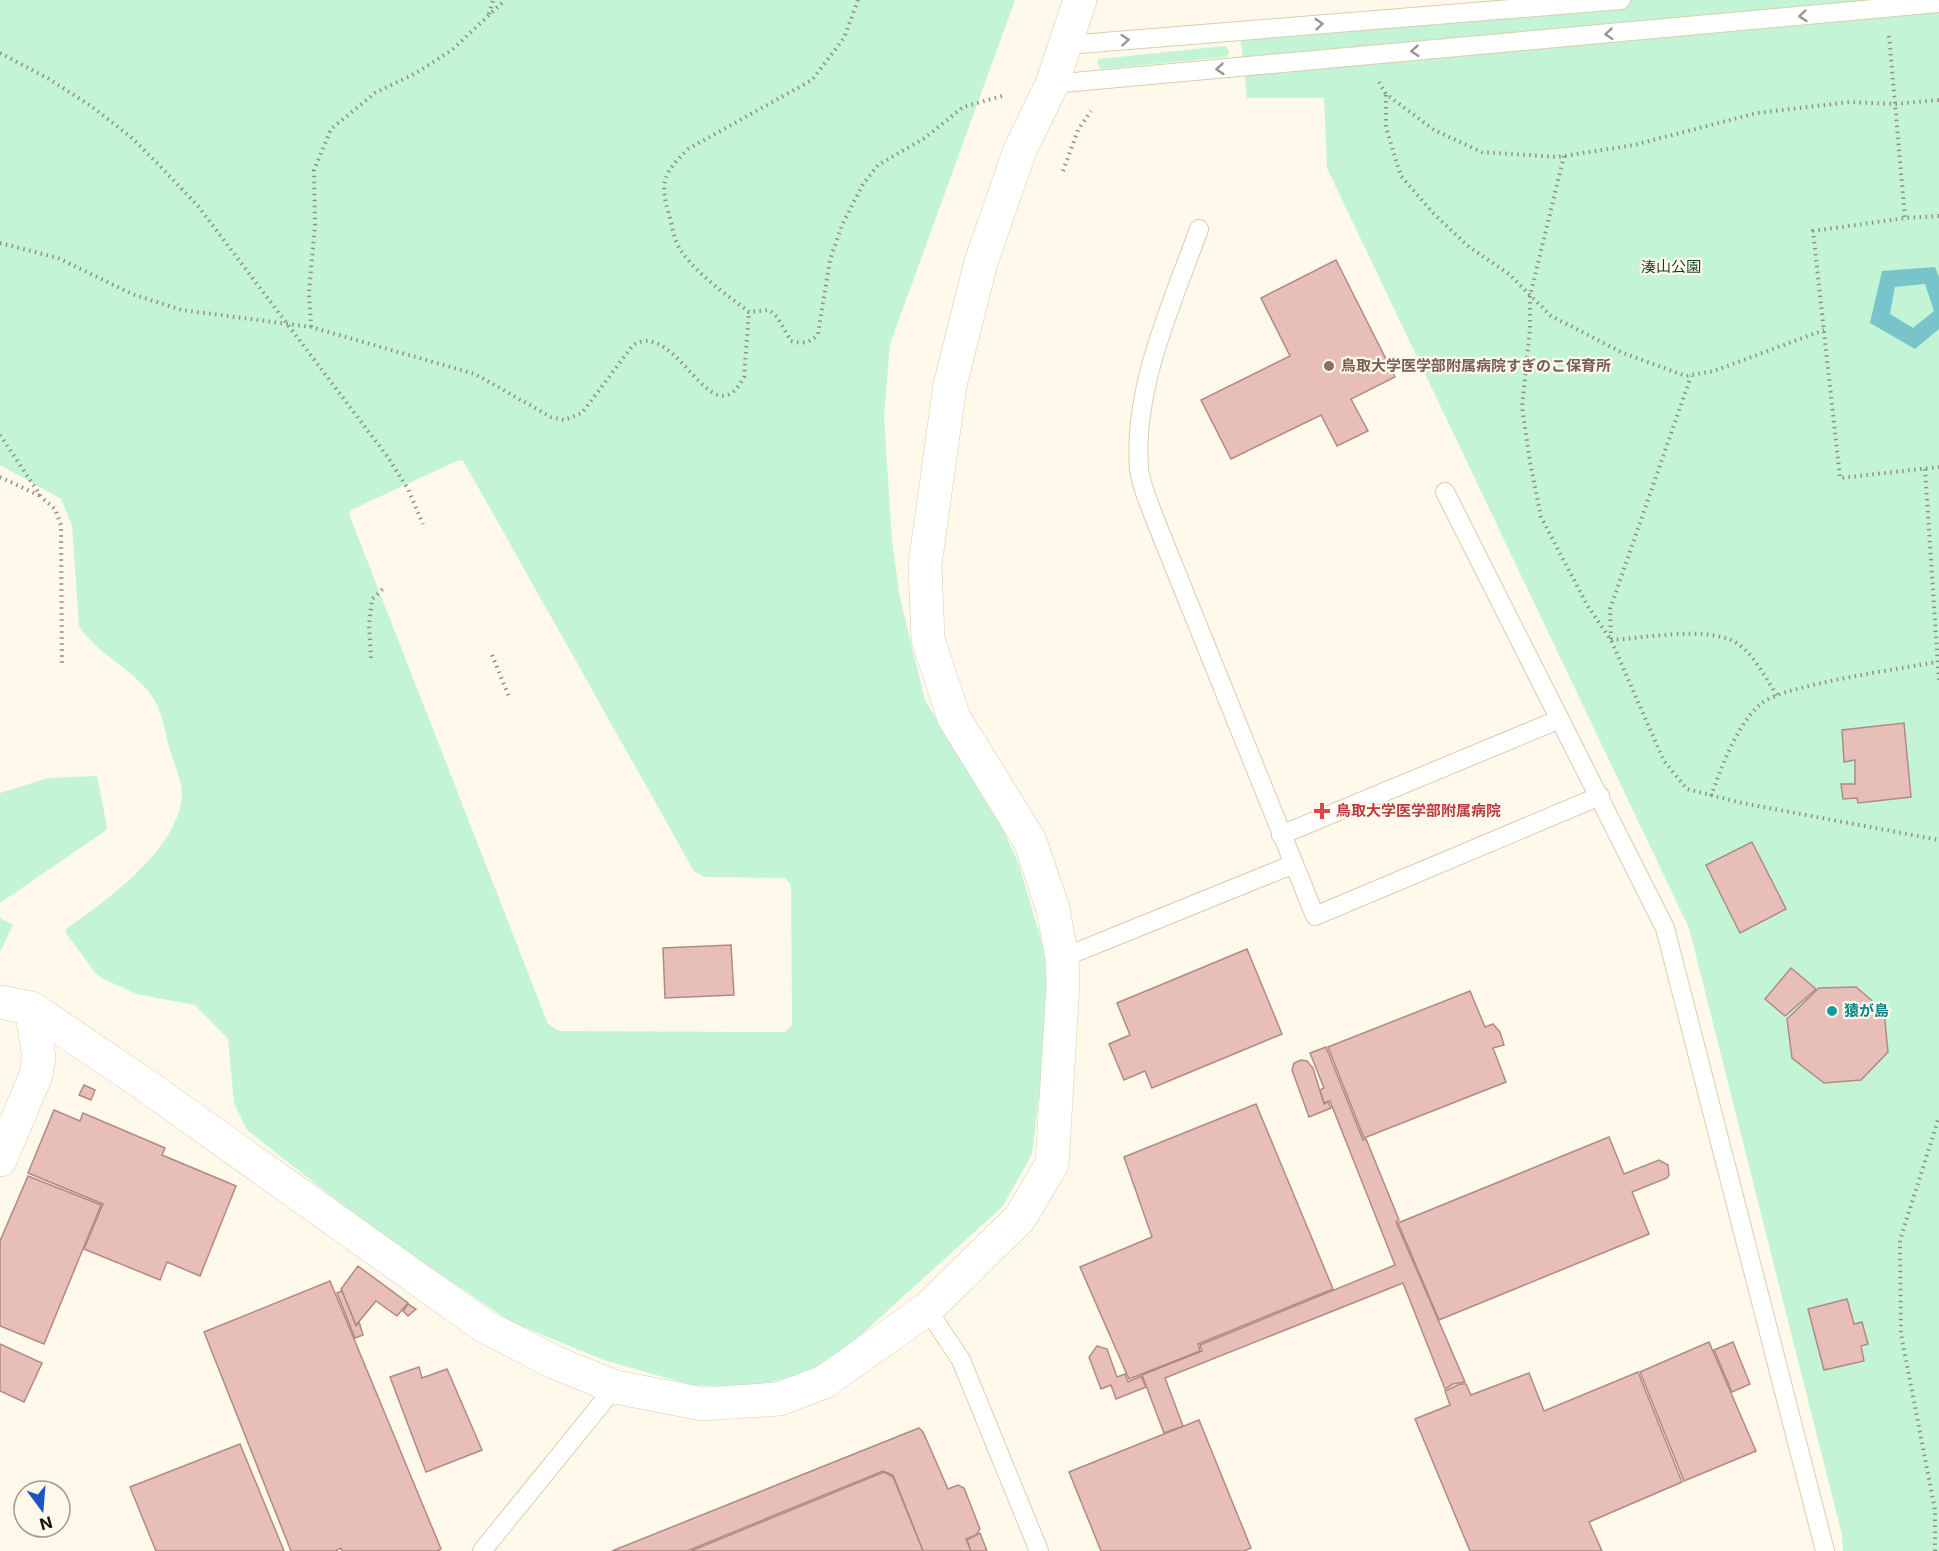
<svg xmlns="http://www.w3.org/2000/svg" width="1939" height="1551" font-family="Inter,'Noto Sans JP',sans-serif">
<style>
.green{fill:#c3f4d5;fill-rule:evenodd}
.water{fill:#77c4ca;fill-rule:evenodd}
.building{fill:#e8bfb8;stroke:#b18a84;stroke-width:1.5}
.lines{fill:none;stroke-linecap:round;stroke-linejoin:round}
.lane-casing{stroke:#daceab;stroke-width:20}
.street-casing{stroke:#daceab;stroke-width:34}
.path{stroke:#949083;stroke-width:4;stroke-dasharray:1.5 4.5;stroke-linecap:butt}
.lane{stroke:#fff;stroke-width:18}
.street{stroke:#fff;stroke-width:33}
.oneway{stroke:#97958f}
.education-dot{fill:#8d6e63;stroke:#fef9eb;stroke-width:2}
.health-dot{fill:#e0444e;stroke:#fef9eb;stroke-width:2}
.culture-dot{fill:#0f9aa8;stroke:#fef9eb;stroke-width:2}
.labels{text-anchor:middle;stroke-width:4.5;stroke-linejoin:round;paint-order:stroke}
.park-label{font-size:15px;fill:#133f28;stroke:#fef9eb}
.education-label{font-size:15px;font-weight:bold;fill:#785e54;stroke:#fef9eb;text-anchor:start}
.health-label{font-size:15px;font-weight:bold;fill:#be3a42;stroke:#fef9eb;text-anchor:start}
.culture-label{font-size:15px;font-weight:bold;fill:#0d838f;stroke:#fef9eb;text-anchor:start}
</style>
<rect width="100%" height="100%" fill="#fef9eb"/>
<g class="green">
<path d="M 0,0 L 1015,0 L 890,344 L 884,416 L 892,541 L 900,598 L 925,700 L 1004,831 L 1019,865 L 1043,946 L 1049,980 L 1044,1056 L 1032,1154 L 1003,1206 L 831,1362 L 795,1376 L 751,1387 L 691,1385 L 604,1360 L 511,1322 L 375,1230 L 247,1130 L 234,1103 L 228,1039 L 195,1005 L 136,994 L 104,979 L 96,974 L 66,933 L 66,929 C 106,901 170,855 181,804 C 185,786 174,764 169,747 C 165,732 162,712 154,699 C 135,669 98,656 79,626 L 72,525 L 61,499 L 0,465 ZM 459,460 L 464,462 L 694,871 L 704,877 L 785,878 L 791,885 L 792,1025 L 785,1032 L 559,1031 L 548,1024 L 349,514 L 351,510 Z"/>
<polygon points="1501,0 1939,0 1939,1551 1843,1551 1842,1535 1689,928 1327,168 1324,98 1247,98 1239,24"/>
<polygon points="1225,46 1230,52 1226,57 1101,69 1097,62 1099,59"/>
<polygon points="97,776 107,827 105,831 0,903 0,793 48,778"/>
<polygon points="0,918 13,925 0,952"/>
</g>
<path class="water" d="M 1935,267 L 1939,277 L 1939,329 L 1915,349 L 1870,323 L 1882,271 ZM 1925,284 L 1934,311 L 1913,328 L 1890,314 L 1895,287 Z"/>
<g class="building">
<polygon points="1336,260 1395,377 1351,399 1368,431 1337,446 1321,415 1231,459 1201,400 1290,356 1261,298"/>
<polygon points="1904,723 1911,797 1858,803 1857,798 1843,799 1841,784 1855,784 1855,760 1844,762 1842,730"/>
<polygon points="1752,842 1786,909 1740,933 1706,865"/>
<polygon points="731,945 734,995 665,998 663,948"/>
<polygon points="1247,949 1282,1034 1152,1088 1145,1071 1124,1080 1109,1044 1130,1035 1117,1003"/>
<polygon points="1791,968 1816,989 1785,1016 1765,999"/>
<polygon points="1856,987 1884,1011 1888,1052 1861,1080 1824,1083 1792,1058 1787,1019 1819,988"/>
<polygon points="1470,991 1485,1027 1493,1024 1500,1032 1504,1045 1493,1048 1506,1082 1364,1138 1328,1047"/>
<polygon points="1326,1047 1363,1140 1366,1139 1399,1220 1396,1222 1465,1382 1453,1384 1445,1389 1403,1283 1165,1378 1183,1426 1164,1433 1142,1375 1202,1351 1200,1345 1395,1265 1330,1101 1324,1103 1320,1090 1324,1088 1310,1053"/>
<polygon points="1301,1060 1307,1061 1313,1068 1324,1104 1328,1102 1331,1108 1309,1117 1292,1070 1294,1063"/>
<polygon points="84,1085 95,1090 91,1100 79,1095"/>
<polygon points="1256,1104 1333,1289 1198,1344 1200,1351 1129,1379 1080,1267 1152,1237 1124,1157"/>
<polygon points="54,1110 80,1121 83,1113 165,1148 162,1155 236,1186 200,1276 167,1262 160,1280 84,1249 103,1204 28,1173"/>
<polygon points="1609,1137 1624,1174 1659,1160 1668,1165 1669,1175 1667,1178 1632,1192 1649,1234 1439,1320 1398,1223"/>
<polygon points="28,1176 101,1205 44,1344 0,1326 0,1241"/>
<polygon points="358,1266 408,1303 397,1316 376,1301 356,1325 341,1289"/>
<polygon points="330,1281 441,1549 437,1551 342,1551 341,1548 335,1551 291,1551 204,1332"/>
<polygon points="342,1291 356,1326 359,1322 363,1335 355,1338 337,1293"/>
<polygon points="1847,1299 1854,1324 1862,1322 1868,1344 1861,1346 1864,1361 1824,1370 1808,1309"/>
<polygon points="408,1304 416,1309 408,1316 403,1311"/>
<polygon points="1709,1342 1756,1451 1684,1481 1640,1372"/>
<polygon points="1733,1342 1750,1384 1732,1392 1714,1350"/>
<polygon points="0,1344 42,1363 24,1402 0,1391"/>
<polygon points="1097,1346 1107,1349 1117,1377 1125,1374 1128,1382 1141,1376 1146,1387 1116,1399 1111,1385 1101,1389 1089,1357"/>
<polygon points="419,1367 422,1378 447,1369 482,1450 426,1472 390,1377"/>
<polygon points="1638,1372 1682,1482 1589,1522 1602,1551 1470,1551 1415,1419 1450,1405 1445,1391 1460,1384 1466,1384 1471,1395 1529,1373 1544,1411"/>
<polygon points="1199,1420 1251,1548 1244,1551 1101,1551 1069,1472"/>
<polygon points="919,1428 923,1432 948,1489 958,1485 964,1488 980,1529 976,1535 966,1539 971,1551 923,1551 893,1475 883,1471 687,1551 612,1551"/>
<polygon points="240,1444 284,1551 156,1551 130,1487"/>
<polygon points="884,1472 893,1477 923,1551 691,1551"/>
<polygon points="980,1533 987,1551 971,1551 967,1540"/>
</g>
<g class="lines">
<g class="lane-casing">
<g id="lane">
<polyline points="1067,45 1621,0"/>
<polyline points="1052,84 1939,3"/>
<path d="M 1199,229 C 1172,304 1133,387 1139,468 C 1140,484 1149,502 1154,517 L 1294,864"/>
<polyline points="1445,492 1665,928 1825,1551"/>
<polyline points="1281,835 1560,719"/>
<polyline points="1062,958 1294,864 1315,916 1600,796"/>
<polyline points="927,1309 961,1360 1039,1551"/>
<polyline points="482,1551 615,1387"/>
</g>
</g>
<g class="street-casing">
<g id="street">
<polyline points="0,1002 31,1008 141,1082 484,1326 554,1362 615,1387 703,1404 779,1399 824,1382 927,1309 1020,1218 1052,1164 1063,985 1062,958 1053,909 1030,841 954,718 928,639 925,565 950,385 981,262 1020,150 1052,84 1080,0"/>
<polyline points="0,1160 36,1075 39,1057 31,1008"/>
</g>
</g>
<g class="path">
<path d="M 858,0 L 844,38 L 812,80 L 688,149 C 664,173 659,181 669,214 C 672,225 674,240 680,249 C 696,274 726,294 749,312 L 769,310 L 777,317 L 791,341 C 801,344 811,343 818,334 L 830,260 L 842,225 L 863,184 L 878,165 L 925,138 L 963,107 L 1006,95"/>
<polyline points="489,14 493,0"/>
<polyline points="1889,36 1905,218"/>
<polyline points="0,53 49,79 91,106 132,138 160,166 198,206 387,456 408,489 423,524"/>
<polyline points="1379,82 1386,94 1434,130 1482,152 1558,157 1634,145 1757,113 1850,102 1895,104 1939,100"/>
<polyline points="1386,95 1386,128 1401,176 1433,213 1469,247 1509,274 1551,316 1623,353 1686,376 1714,371 1824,330"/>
<polyline points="1564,156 1530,296 1530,329 1522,407 1530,462 1541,517 1587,605 1611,640 1664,761 1687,789 1742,803 1939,840"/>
<polyline points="1063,171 1078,130 1091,111"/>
<polyline points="1939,216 1905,218 1813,231 1840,478 1939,467"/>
<path d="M 0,243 L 58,258 L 132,294 L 182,310 L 311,327 L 475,374 L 551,417 L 564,420 L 582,413 L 633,345 C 678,318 711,441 744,377 L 749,312"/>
<polyline points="311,327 309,292 315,225 314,170 331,129 375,93 416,73 452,50 505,0"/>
<polyline points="0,435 42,498 55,509 61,525 62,665"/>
<polyline points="1925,469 1939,682"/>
<polyline points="0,477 42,497"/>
<polyline points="1611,639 1610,609 1691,376"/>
<path d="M 1611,640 C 1645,638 1699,627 1731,640 C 1752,649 1766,679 1778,697"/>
<polyline points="492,655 509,697"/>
<polyline points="371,658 369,625 372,599 385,587"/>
<path d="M 1711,796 C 1721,768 1738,722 1762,703 C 1787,684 1901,669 1937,662"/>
<polyline points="1935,1551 1935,1510 1901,1334 1900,1240 1939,1117"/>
</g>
<use href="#lane" class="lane"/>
<use href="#street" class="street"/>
</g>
<defs><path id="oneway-chevron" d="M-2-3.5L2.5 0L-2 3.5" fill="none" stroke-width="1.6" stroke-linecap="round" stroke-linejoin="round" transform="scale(1.5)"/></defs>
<g class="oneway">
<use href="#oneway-chevron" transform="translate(1803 16) rotate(174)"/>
<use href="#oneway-chevron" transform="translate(1319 24) rotate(-5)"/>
<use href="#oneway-chevron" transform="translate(1609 34) rotate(175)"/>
<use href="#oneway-chevron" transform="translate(1125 40) rotate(-5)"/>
<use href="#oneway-chevron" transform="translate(1415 51) rotate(175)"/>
<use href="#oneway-chevron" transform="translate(1220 69) rotate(175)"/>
</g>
<circle class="education-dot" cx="1329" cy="366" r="6"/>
<path class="health-dot" d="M1319 802h6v6h6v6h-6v6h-6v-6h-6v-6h6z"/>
<circle class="culture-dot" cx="1832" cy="1011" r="6"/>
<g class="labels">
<g class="park-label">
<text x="1671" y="272">湊山公園</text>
</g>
<g class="education-label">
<text x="1341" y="371">鳥取大学医学部附属病院すぎのこ保育所</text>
</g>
<g class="health-label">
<text x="1336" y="816">鳥取大学医学部附属病院</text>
</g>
<g class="culture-label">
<text x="1844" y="1016">猿が島</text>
</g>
</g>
<g transform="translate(42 1509) rotate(164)"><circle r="28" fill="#fef9eb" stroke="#a29d90" stroke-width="1.5"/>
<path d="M0-4.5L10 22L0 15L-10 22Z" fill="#1b55c1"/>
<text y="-9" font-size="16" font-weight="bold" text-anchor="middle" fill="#171307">N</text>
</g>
</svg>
